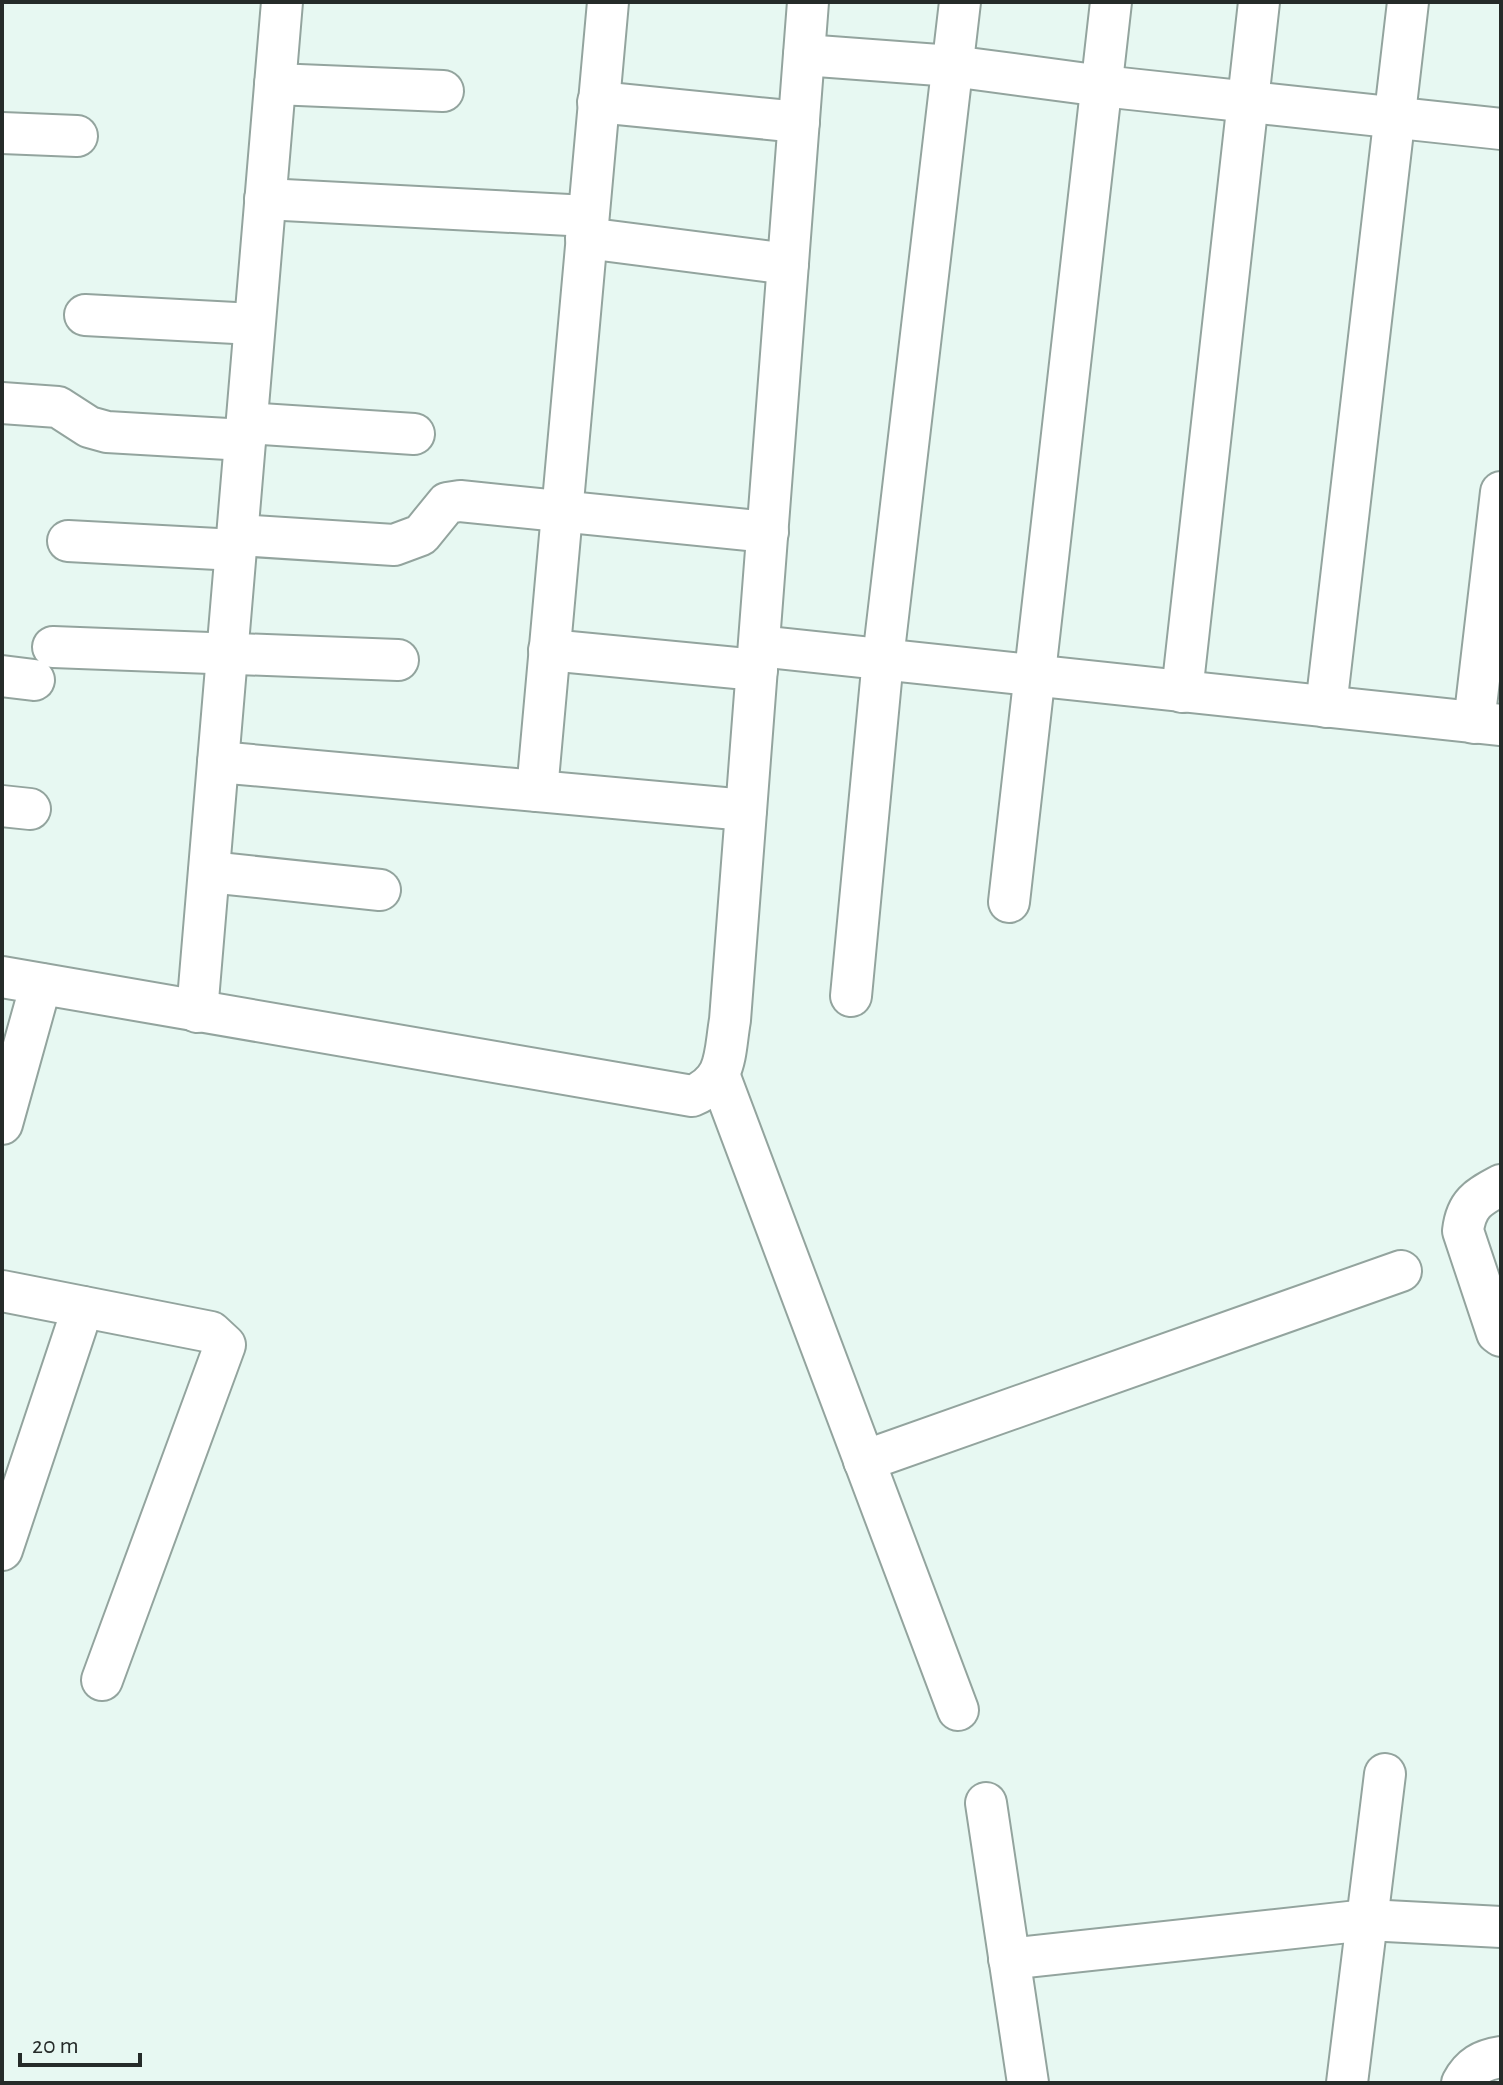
<svg xmlns="http://www.w3.org/2000/svg" width="1503" height="2085" font-family="'Alegreya Sans',sans-serif">
<style>
.lines{fill:none;stroke-linecap:round;stroke-linejoin:round}
.street-casing{stroke:#93a49e;stroke-width:44}
.street{stroke:#fff;stroke-width:40}
</style>
<rect width="100%" height="100%" fill="#e7f8f2"/>
<g class="lines">
<g class="street-casing">
<g id="street">
<polyline points="804,55 952,66 1102,86 1501,129"/>
<polyline points="275,84 443,91"/>
<polyline points="598,102 799,122"/>
<polyline points="2,133 77,136"/>
<polyline points="265,199 588,216"/>
<polyline points="586,238 788,264"/>
<polyline points="85,315 254,324"/>
<polyline points="2,403 58,407 89,427 107,432 245,440"/>
<polyline points="247,423 414,434"/>
<polyline points="237,535 394,545 421,535 447,503 460,501 768,532"/>
<polyline points="68,541 236,550"/>
<polyline points="759,646 1501,725"/>
<polyline points="53,647 398,660"/>
<polyline points="549,650 757,670"/>
<polyline points="2,676 34,680"/>
<polyline points="1182,692 1259,2"/>
<polyline points="1326,707 1408,2"/>
<polyline points="1474,723 1501,492"/>
<polyline points="218,762 746,810"/>
<polyline points="537,791 608,2"/>
<polyline points="2,806 30,809"/>
<polyline points="209,872 380,890"/>
<polyline points="1009,902 1111,2"/>
<path d="M 2,977 L 692,1096 C 728,1081 724,1055 730,1020 L 808,2"/>
<polyline points="851,996 883,659 960,2"/>
<polyline points="197,1012 282,2"/>
<polyline points="720,1077 958,1710"/>
<polyline points="2,1124 41,984"/>
<path d="M 1501,1185 C 1478,1197 1466,1204 1463,1231 L 1497,1333 L 1501,1336"/>
<polyline points="2,1291 211,1332 225,1345 102,1680"/>
<polyline points="864,1461 1401,1271"/>
<polyline points="2,1550 83,1307"/>
<polyline points="986,1803 1028,2083"/>
<polyline points="1009,1959 1367,1920 1501,1927"/>
<polyline points="1347,2083 1385,1774"/>
<path d="M 1462,2083 C 1471,2066 1482,2060 1501,2057"/>
</g>
</g>
<use href="#street" class="street"/>
</g>
<rect width="1503" height="2085" fill="none" stroke="#252b29" stroke-width="8"/>
<path d="M20 2053v12h120v-12" fill="none" stroke="#252b29" stroke-width="4"/>
<text x="32" y="2053" font-size="24" fill="#252b29" stroke="#e7f8f2" stroke-width="6" paint-order="stroke">20 m</text>
</svg>
